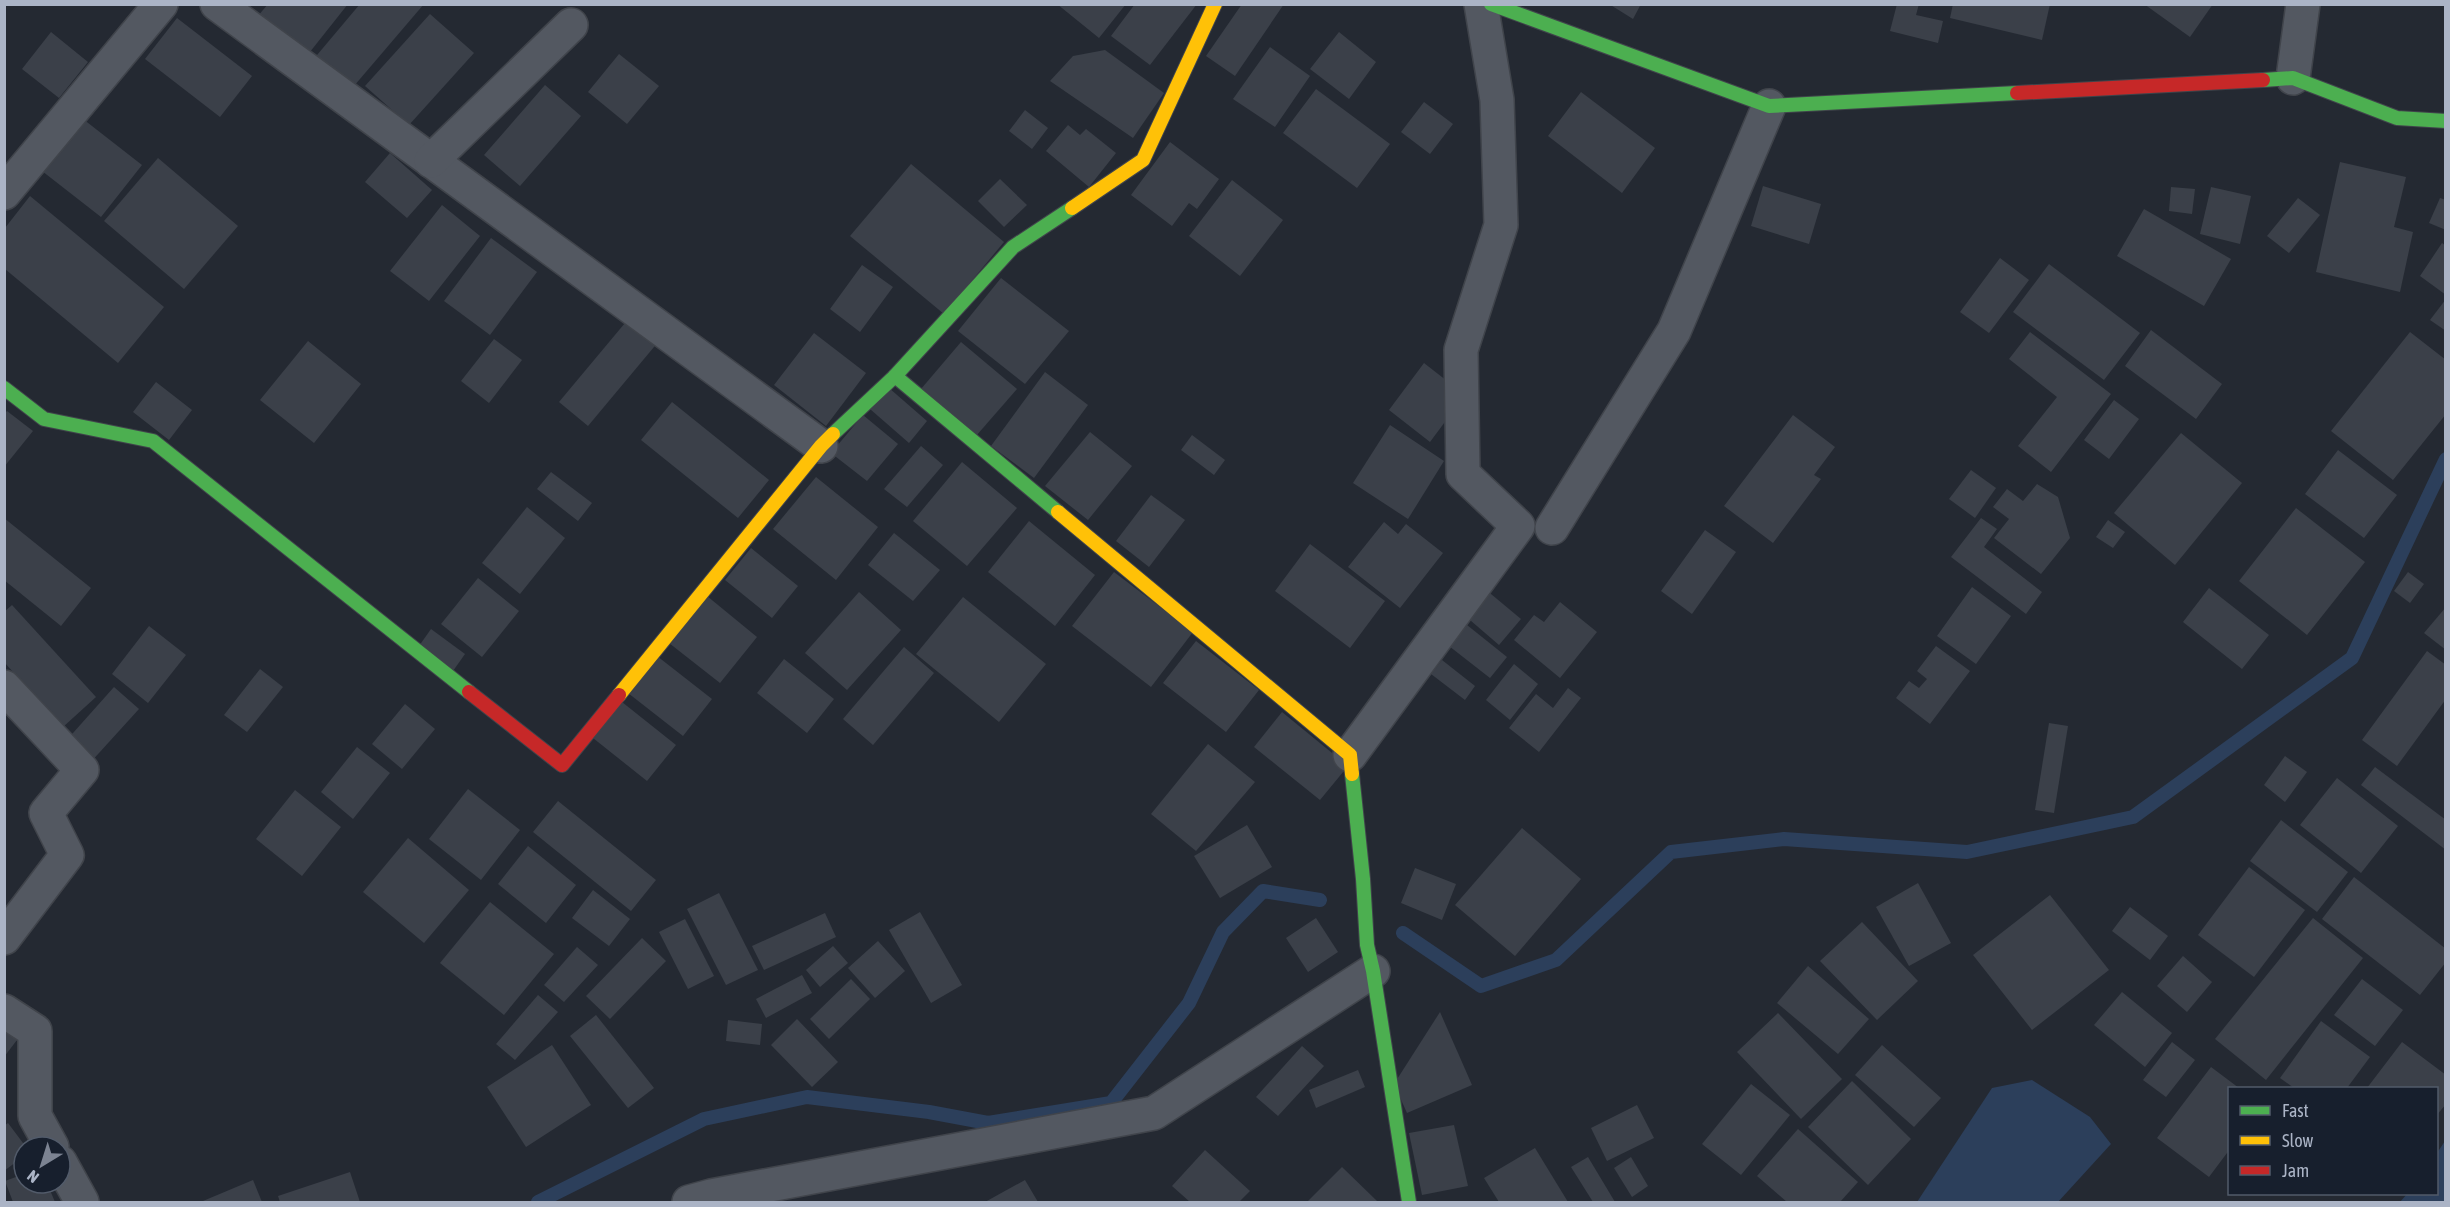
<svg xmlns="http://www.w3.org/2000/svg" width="2450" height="1207" font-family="'Asap Condensed',sans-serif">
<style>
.water{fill:#2c3f5b}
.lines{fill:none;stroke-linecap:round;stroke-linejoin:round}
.stream{stroke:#2c3f5b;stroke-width:14}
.building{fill:#3b4049}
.street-casing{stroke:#40444b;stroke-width:36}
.fast-casing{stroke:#40444b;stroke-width:16}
.slow-casing{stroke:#40444b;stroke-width:16}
.jam-casing{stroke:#40444b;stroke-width:16}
.street{stroke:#535861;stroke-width:33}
.fast{stroke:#4caf50;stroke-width:14}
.slow{stroke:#ffc107;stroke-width:14}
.jam{stroke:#c62828;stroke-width:14}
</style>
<rect width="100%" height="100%" fill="#242932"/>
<g class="water">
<polygon points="2032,1080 2090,1117 2111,1144 2058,1202 1917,1202 1992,1088"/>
<polygon points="2445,1141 2445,1202 2400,1202 2407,1194 2436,1194 2437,1153"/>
</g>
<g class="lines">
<g class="stream">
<polyline points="1403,933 1481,986 1556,960 1671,852 1784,839 1967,852 2133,817 2352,658 2446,459"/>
<polyline points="538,1202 704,1119 807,1097 929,1112 988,1123 1111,1103 1189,1003 1223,932 1263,891 1320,900"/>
</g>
</g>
<g class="building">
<polygon points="268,4 348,4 302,62 253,22"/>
<polygon points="360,4 424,4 348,93 312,61"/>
<polygon points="1057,4 1126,4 1099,38"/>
<polygon points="1135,4 1197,4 1150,65 1111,36"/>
<polygon points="1242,4 1284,4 1235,76 1206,56"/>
<polygon points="1609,4 1641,4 1633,19"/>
<polygon points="1897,4 1919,4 1916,15 1943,21 1938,43 1890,31"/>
<polygon points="1953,4 2050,4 2042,40 1950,18"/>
<polygon points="2144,4 2213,4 2190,37"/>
<polygon points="430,14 474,53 409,125 365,86"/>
<polygon points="177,18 252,76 220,117 145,59"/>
<polygon points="51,32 88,62 59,98 22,69"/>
<polygon points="1339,32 1376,62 1349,99 1310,69"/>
<polygon points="1270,47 1310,76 1275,127 1233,99"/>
<polygon points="1105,50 1164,93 1133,138 1050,81 1073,56"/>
<polygon points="619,54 659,86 627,124 588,92"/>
<polygon points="545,85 581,116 520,186 484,155"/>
<polygon points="1316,89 1390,144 1357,188 1283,133"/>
<polygon points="1581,92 1655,148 1622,193 1548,136"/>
<polygon points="1424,102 1453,124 1430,154 1401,132"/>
<polygon points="1025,110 1048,128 1032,149 1009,131"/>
<polygon points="83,119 142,165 101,217 42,171"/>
<polygon points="1068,125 1080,135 1086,129 1116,153 1089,187 1046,151"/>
<polygon points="1170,142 1219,179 1197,209 1189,203 1172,226 1131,195"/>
<polygon points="390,153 432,190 407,218 365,182"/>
<polygon points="158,158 238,226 184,289 104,221"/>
<polygon points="2340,162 2406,177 2394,227 2413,232 2400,292 2316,272"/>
<polygon points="911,164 1004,242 944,314 850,236"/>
<polygon points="1000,179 1027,205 1004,227 978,201"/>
<polygon points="1232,180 1283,220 1240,276 1189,236"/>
<polygon points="1763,186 1821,204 1809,244 1751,226"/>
<polygon points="2171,187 2195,189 2192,214 2169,211"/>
<polygon points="2211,187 2251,196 2240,244 2200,234"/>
<polygon points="30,196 164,307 118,363 5,269 5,228"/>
<polygon points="2298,198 2320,215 2289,253 2267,236"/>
<polygon points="2440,198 2446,200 2446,230 2429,223"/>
<polygon points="442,205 480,236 429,301 390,271"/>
<polygon points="2144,209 2231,259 2204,306 2117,256"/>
<polygon points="491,238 537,272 490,335 444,301"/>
<polygon points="2442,243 2446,246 2446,295 2420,276"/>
<polygon points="2000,258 2029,280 1989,333 1960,312"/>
<polygon points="2049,264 2140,333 2104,380 2013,312"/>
<polygon points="862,265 893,287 860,332 830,309"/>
<polygon points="1001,278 1069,331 1025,384 958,331"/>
<polygon points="2446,299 2446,331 2430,320"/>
<polygon points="630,317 659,341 588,426 559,402"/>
<polygon points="2151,330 2222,384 2196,419 2125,366"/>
<polygon points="2030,332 2111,394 2051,472 2018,446 2057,397 2009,359"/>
<polygon points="2410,332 2446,360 2446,414 2393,480 2331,431"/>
<polygon points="814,333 866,373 826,426 774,385"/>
<polygon points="494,339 522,360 489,403 461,381"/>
<polygon points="308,341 361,384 314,443 260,400"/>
<polygon points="961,342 1017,389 976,436 921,389"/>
<polygon points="1424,363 1456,388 1459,403 1430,442 1389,410"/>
<polygon points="1045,372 1088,405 1034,478 991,446"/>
<polygon points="156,382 192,410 169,440 133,412"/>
<polygon points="889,388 927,421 909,443 870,409"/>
<polygon points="2114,400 2139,419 2109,459 2084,440"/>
<polygon points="672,402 769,480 738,518 641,440"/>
<polygon points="7,411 33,431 4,467 4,414"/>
<polygon points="863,415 898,444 867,481 831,453"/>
<polygon points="1793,415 1835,447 1814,475 1821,479 1773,543 1724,506"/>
<polygon points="1390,425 1444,461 1408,519 1353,483"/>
<polygon points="1090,432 1132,466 1088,520 1045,486"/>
<polygon points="2181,433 2242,483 2175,565 2114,513"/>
<polygon points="1192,435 1225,460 1214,475 1181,450"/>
<polygon points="921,446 943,465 907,507 884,489"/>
<polygon points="2338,450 2397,495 2364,538 2305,494"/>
<polygon points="962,462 1017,508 967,566 913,521"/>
<polygon points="1971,470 1996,488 1975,518 1949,499"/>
<polygon points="551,472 592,503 578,521 537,489"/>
<polygon points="816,477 878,527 836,580 773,529"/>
<polygon points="2037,484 2058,497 2070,538 2041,574 1994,538 2009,519 1993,507 2007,489 2023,501"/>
<polygon points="1151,495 1185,520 1149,567 1116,541"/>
<polygon points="527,507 565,538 520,594 482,563"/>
<polygon points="2296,508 2365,562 2307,635 2239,581"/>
<polygon points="4,518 91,588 61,626 4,580"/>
<polygon points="1981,518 1997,529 1984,547 2042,592 2026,614 1951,557"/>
<polygon points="2108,520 2125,532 2113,548 2096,537"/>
<polygon points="1029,521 1095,575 1055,626 988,572"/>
<polygon points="1384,522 1398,534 1406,524 1443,553 1400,608 1348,567"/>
<polygon points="1705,530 1736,552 1692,614 1661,591"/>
<polygon points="894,533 940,570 913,601 868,565"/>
<polygon points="1310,544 1385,601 1350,648 1275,591"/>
<polygon points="751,548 798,586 772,618 725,580"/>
<polygon points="1114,572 1193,632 1151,687 1072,626"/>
<polygon points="2408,572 2424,584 2410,603 2394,591"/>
<polygon points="478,578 519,611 482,657 441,624"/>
<polygon points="1972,587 2011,616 1976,664 1937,636"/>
<polygon points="2209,588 2269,635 2242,669 2183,622"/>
<polygon points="1485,589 1521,619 1499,645 1463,614"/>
<polygon points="859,592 901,630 847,690 805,653"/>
<polygon points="707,596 757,637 720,683 669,643"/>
<polygon points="963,597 1046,664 999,722 916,654"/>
<polygon points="1560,602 1597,632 1560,678 1514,640 1534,615 1544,622"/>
<polygon points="12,605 96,697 63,727 4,662 4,612"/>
<polygon points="2446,607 2446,650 2424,633"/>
<polygon points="1457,617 1507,657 1490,678 1440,639"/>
<polygon points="149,626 186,655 148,703 112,674"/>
<polygon points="431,629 465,654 453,671 419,646"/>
<polygon points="1196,641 1259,690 1226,732 1163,683"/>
<polygon points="1936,646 1970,671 1930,724 1896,698 1909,681 1919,688 1927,679 1917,671"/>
<polygon points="904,647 934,673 873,745 843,719"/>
<polygon points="2427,651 2446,665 2446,699 2397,766 2362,740"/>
<polygon points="657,656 712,699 683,736 628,693"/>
<polygon points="784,659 834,699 807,733 757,693"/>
<polygon points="1442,660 1475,686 1465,700 1431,674"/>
<polygon points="1514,664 1538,684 1510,720 1486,700"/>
<polygon points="260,669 283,687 247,732 224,715"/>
<polygon points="114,687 139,709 89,764 65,742"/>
<polygon points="1568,688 1581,698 1539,752 1509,728 1536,694 1553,708"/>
<polygon points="622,702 676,745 647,781 593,738"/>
<polygon points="405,704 435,729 402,769 372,744"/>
<polygon points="1282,712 1348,766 1320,800 1254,747"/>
<polygon points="2049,723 2068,726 2054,813 2035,810"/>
<polygon points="1208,744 1255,782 1196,851 1151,814"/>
<polygon points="357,747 390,773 353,819 321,792"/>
<polygon points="2285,756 2307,772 2285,802 2264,785"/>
<polygon points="2375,767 2446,820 2446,850 2361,785"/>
<polygon points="2337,778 2398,826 2361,873 2300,825"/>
<polygon points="468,789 520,830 481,880 429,839"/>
<polygon points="295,790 341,827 302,876 256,839"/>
<polygon points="558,801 656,880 631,911 533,832"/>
<polygon points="2281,820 2348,872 2317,912 2250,861"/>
<polygon points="1247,825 1272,867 1220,898 1194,856"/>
<polygon points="1522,828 1581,879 1515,956 1455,905"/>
<polygon points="408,838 469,890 424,943 363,892"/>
<polygon points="528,846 576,885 546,923 498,884"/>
<polygon points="2249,867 2305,910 2254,977 2198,935"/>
<polygon points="1415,868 1456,884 1442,920 1401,903"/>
<polygon points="2354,877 2446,949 2446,962 2420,995 2322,919"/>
<polygon points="1918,883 1951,943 1909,966 1876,907"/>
<polygon points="593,890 630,919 609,946 572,918"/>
<polygon points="719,893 758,970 726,985 687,909"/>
<polygon points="2050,895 2109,970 2032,1030 1973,955"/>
<polygon points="490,902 554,954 504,1015 440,963"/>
<polygon points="2130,907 2168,936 2150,960 2112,931"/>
<polygon points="920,912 962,985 931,1003 889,930"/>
<polygon points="825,913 836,937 764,970 752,946"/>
<polygon points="1316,918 1338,952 1308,972 1286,938"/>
<polygon points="2313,918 2363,958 2266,1080 2215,1039"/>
<polygon points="685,919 714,976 688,989 659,932"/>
<polygon points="1862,922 1918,981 1877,1020 1820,961"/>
<polygon points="642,938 666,961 610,1019 586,996"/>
<polygon points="878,941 905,971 875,998 848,968"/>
<polygon points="833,946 848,963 820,987 806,970"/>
<polygon points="577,947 598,965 564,1002 544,985"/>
<polygon points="2183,956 2212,982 2187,1012 2157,986"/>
<polygon points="1808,966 1869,1019 1838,1054 1777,1003"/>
<polygon points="802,975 812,993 766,1018 756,999"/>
<polygon points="851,979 870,999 829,1039 810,1019"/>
<polygon points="2362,979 2403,1010 2375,1046 2334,1015"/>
<polygon points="2122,992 2172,1033 2145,1067 2094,1025"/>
<polygon points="538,995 558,1012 515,1060 496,1044"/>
<polygon points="1440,1012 1472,1085 1407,1113 1394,1084"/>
<polygon points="1778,1013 1842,1079 1801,1119 1737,1052"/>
<polygon points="596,1015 654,1088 628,1108 570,1036"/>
<polygon points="797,1019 838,1062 812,1087 771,1045"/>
<polygon points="728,1020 762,1024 760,1045 726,1041"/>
<polygon points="2321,1021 2370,1057 2347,1088 2294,1088 2280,1078"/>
<polygon points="4,1030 17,1040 4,1057"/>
<polygon points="2172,1042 2195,1060 2166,1097 2143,1080"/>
<polygon points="2402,1042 2446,1075 2446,1104 2436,1116 2436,1088 2367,1088"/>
<polygon points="552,1045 591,1105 526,1147 487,1087"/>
<polygon points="1882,1045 1941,1098 1914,1127 1855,1075"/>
<polygon points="1302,1046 1324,1066 1278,1116 1256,1097"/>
<polygon points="2211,1067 2239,1088 2230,1088 2230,1149 2209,1177 2157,1138"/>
<polygon points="1358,1070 1365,1087 1316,1108 1309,1090"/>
<polygon points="1852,1081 1911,1139 1868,1185 1808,1127"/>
<polygon points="1751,1084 1790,1115 1741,1175 1702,1144"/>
<polygon points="1637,1105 1654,1138 1607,1161 1591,1128"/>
<polygon points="8,1123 26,1147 24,1147 24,1156 4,1171 4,1126"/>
<polygon points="1454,1125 1468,1186 1422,1195 1409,1133"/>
<polygon points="1798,1129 1858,1182 1840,1202 1787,1202 1757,1176"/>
<polygon points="1535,1148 1568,1202 1499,1202 1484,1178"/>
<polygon points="1205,1150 1250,1191 1239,1202 1190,1202 1172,1186"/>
<polygon points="1588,1157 1615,1202 1593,1202 1571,1167"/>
<polygon points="1631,1157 1648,1186 1632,1197 1614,1168"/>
<polygon points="1342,1167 1377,1201 1376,1202 1307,1202"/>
<polygon points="350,1172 360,1202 280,1202 278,1196"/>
<polygon points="24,1174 24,1183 47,1183 55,1202 13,1202 5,1181"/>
<polygon points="253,1180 262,1202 203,1202 203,1201"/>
<polygon points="1025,1180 1038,1202 985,1202"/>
</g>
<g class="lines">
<g class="street-casing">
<g id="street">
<polyline points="217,4 821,446"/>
<polyline points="2293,78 2303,4"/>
<polyline points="431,161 571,25"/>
<polyline points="4,193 161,4"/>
<polyline points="1552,528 1674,331 1769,106"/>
<polyline points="4,687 82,770 46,813 67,855 4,938"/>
<polyline points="1350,755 1518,526 1463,474 1461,350 1501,225 1497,100 1481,4"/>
<polyline points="4,1011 35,1031 35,1116 52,1147"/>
<polyline points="60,1162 82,1202"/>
<polyline points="689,1202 711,1196 1154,1113 1373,971"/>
</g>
</g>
<g class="fast-casing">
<g id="fast">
<polyline points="1491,4 1769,106 2017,93"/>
<polyline points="2263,80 2293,78 2397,118 2446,121"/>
<polyline points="4,388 44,419 153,441 469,692"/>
<polyline points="833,434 895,376"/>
<polyline points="1058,512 895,376 1013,247 1072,208"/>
<polyline points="1352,774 1363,879 1367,945 1373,971 1409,1202"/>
</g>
</g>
<g class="slow-casing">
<g id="slow">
<polyline points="1072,208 1143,160 1215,4"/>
<polyline points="1058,512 1350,755 1352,774"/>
<polyline points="619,695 821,446 833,434"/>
</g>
</g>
<g class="jam-casing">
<g id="jam">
<polyline points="2017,93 2263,80"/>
<polyline points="469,692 562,765 619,695"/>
</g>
</g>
<use href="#street" class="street"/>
<use href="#fast" class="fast"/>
<use href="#slow" class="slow"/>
<use href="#jam" class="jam"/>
</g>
<rect width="2450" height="1207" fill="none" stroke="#abb4c6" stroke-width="12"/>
<rect x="2228" y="1087" width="210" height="108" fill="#171f2d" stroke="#525b6a" stroke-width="1.5"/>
<rect x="2240" y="1106" width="30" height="9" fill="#4caf50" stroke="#525b6a" stroke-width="1.5"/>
<text x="2282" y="1117" font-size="18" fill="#abb4c6">Fast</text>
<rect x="2240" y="1136" width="30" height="9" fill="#ffc107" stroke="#525b6a" stroke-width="1.5"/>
<text x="2282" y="1147" font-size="18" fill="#abb4c6">Slow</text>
<rect x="2240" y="1166" width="30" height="9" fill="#c62828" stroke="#525b6a" stroke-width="1.5"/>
<text x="2282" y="1177" font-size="18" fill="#abb4c6">Jam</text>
<g transform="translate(42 1165) rotate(218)"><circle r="28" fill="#171f2d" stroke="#525b6a" stroke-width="1.5"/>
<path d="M0-4.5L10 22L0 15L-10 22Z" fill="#7c8392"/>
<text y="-9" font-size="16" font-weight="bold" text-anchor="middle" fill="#abb4c6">N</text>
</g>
</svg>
